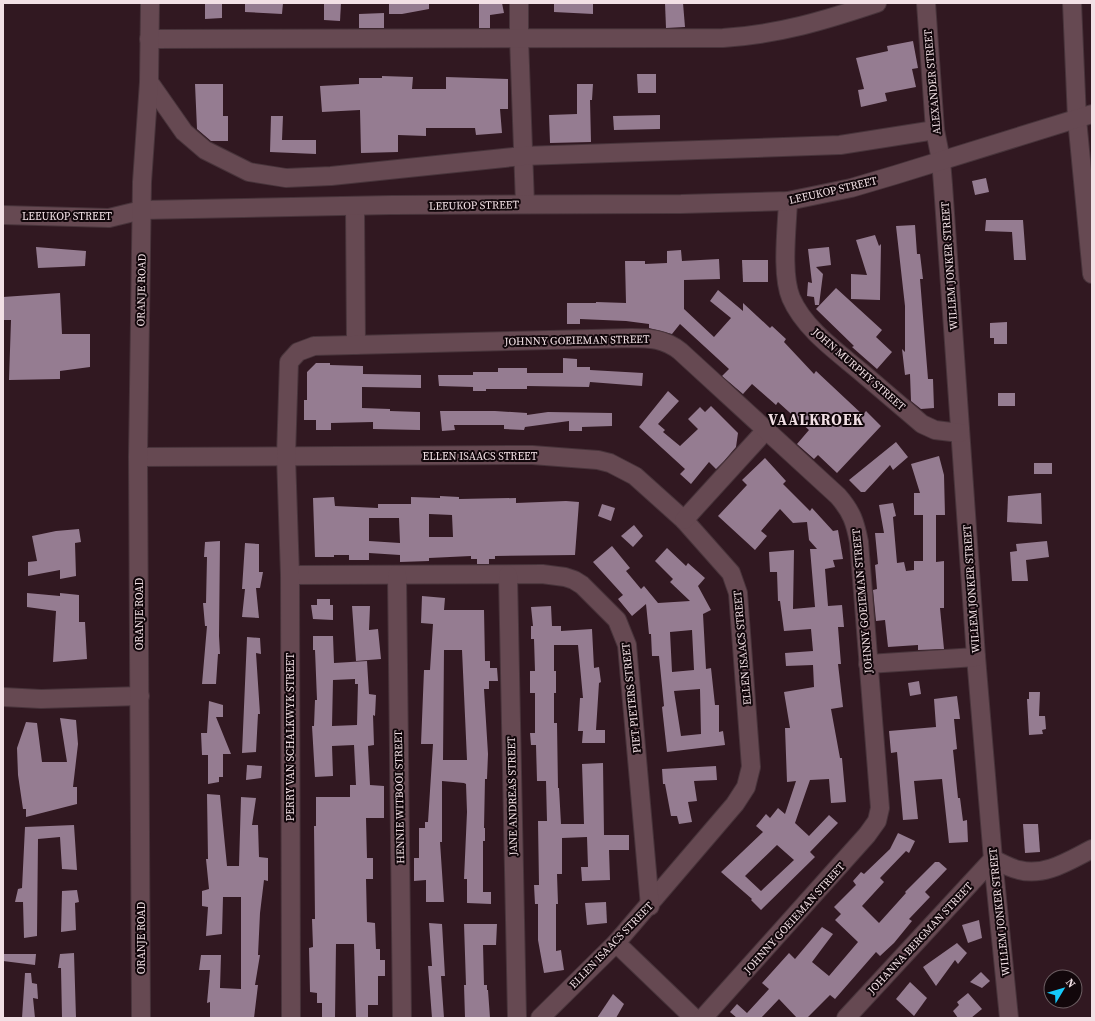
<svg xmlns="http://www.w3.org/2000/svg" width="1095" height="1021" font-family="'Source Serif 4',serif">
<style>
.building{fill:#957c91;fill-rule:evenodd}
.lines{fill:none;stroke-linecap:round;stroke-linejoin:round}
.minor-casing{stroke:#48343b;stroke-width:20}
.minor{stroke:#664952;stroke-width:18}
.labels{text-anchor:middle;stroke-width:4;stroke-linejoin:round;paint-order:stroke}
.street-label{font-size:11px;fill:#f2e0e5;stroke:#12070b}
.district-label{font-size:15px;font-weight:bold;letter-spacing:1px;fill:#f2e0e5;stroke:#12070b}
</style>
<rect width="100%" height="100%" fill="#311821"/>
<g class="building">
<polygon points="205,3 222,3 222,18 205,19"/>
<polygon points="245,3 283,3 282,14 245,12"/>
<polygon points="324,3 341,3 340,21 324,20"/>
<polygon points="389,3 429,3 429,9 402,14 389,14"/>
<polygon points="479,3 502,3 504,13 490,15 490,28 479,28"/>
<polygon points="554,3 593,3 593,14 554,12"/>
<polygon points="665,3 683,3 685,27 666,28"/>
<polygon points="384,13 384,28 359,28 359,14"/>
<polygon points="913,41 918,68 912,69 916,87 885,93 887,101 861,107 858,90 864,89 856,58 888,51 887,46"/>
<polygon points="637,74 656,74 656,93 638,93"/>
<polygon points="382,76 413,77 412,89 446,89 446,77 508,79 508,109 500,109 502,133 476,135 475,128 426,128 426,136 398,135 398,152 361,153 360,110 322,112 320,86 359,84 359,78 382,78"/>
<polygon points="195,84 223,84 223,116 228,116 228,141 211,141 197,129"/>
<polygon points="577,84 593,84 592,100 590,100 591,142 550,143 549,115 577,114"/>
<polygon points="660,115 660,129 614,130 613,116"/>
<polygon points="271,116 283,116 282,140 316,140 316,154 270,152"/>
<polygon points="986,178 989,192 975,195 972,181"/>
<polygon points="986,220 1023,220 1026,260 1014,260 1012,232 985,231"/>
<polygon points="915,225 917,254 920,254 923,279 920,279 928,379 933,379 934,408 921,409 911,401 910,374 905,375 902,349 905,352 905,306 896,226"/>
<polygon points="875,235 879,246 881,244 880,300 851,299 851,274 867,275 856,240"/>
<polygon points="36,247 86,251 85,266 38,268"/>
<polygon points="829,247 831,265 816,267 823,274 819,305 815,305 814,297 807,296 808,282 812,283 808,249"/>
<polygon points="681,250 682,261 719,259 720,279 684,280 684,309 714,337 731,318 710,301 718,290 743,311 743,303 770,328 772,326 786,339 784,342 814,374 816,371 863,415 866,411 881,426 837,473 818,455 814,459 797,444 809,430 778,402 776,405 752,384 743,394 722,376 729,369 680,324 672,334 649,328 649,324 626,321 580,319 580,324 567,324 567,303 596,303 596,302 626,303 625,261 645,261 645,264 667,263 667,251"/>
<polygon points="742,260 768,260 768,282 743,282"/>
<polygon points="836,288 882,330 876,337 892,352 877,369 852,347 854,346 816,309"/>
<polygon points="60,293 62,334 90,334 90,367 60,371 60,379 9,380 11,320 3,320 3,297"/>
<polygon points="1007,322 1007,344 994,344 994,338 990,338 990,323"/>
<polygon points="563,358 577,359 577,367 590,367 590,370 643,373 642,386 590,382 589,387 527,386 527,389 486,389 486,391 473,391 473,387 439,386 438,375 473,375 473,372 498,372 498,368 527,368 527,373 563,373"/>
<polygon points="316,363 330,363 330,365 363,366 363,374 421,375 421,388 362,387 362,408 390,409 390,411 420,412 420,430 373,429 373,422 331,423 331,430 316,430 316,420 304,420 304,400 307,400 307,372"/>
<polygon points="668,391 679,401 658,424 665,430 663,432 680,446 698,429 688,419 700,407 705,412 711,406 738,433 736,447 724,461 716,469 709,462 691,484 680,474 685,469 639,427"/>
<rect x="998" y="393" width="17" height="13"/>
<polygon points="440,411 495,411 527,413 527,415 548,412 612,413 612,426 582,427 582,431 569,431 569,421 525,427 524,430 504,429 504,425 454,425 455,430 442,431"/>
<polygon points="896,442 908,457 893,470 890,465 865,492 861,492 849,480"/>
<polygon points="939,456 944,475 945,515 936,515 936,562 944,561 944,608 940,608 944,649 918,650 918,645 888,647 885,620 876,621 873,590 877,589 875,565 878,564 875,533 884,533 879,505 893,503 896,516 893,517 897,563 904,562 906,571 914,570 914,561 923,561 923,515 914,515 914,493 920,493 911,464"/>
<path d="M 765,458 L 786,481 L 783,484 L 810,511 L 812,508 L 833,531 L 838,530 L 843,559 L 833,560 L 835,567 L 825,569 L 828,606 L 842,605 L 844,627 L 838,627 L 841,664 L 838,664 L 843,707 L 831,709 L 840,758 L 842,758 L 846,802 L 831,803 L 829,779 L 810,780 L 795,823 L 809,836 L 829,815 L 838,823 L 810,852 L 815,857 L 761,910 L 751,900 L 752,899 L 721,872 L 763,832 L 756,826 L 766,814 L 770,818 L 778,808 L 785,814 L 796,781 L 787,782 L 785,728 L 790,728 L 784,692 L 814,687 L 813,665 L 786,666 L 785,653 L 813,651 L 811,629 L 784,631 L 780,601 L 778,601 L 777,572 L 770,572 L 769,552 L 794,550 L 793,609 L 815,607 L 810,549 L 817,549 L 809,540 L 807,522 L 793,523 L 780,509 L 761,531 L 767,536 L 755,550 L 718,516 L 747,485 L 742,480 ZM 777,845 L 794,860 L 761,891 L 745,876 Z"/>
<rect x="1034" y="463" width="18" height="11"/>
<polygon points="1041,493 1042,524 1007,522 1008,496"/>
<path d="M 440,496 L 459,497 L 459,499 L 516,498 L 516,503 L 566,501 L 579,502 L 575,555 L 495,556 L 495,559 L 489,559 L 489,564 L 477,564 L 477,559 L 471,559 L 471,556 L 429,558 L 429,561 L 400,562 L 400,555 L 369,553 L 369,560 L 349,560 L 349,555 L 334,555 L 334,557 L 315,557 L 313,498 L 334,497 L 335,506 L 378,508 L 378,504 L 411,504 L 411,497 L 440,498 ZM 429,514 L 452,515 L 453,537 L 429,537 ZM 369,518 L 399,518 L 400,543 L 369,541 Z"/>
<polygon points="602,504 615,508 611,521 598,516"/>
<polygon points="634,525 643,536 633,547 621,536"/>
<polygon points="79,529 81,542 75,543 76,576 60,579 60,570 28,576 28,562 37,561 32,536 56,531"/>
<polygon points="220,541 219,636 220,654 218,654 216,684 202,684 207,626 205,626 203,603 206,603 207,557 204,557 205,542"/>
<polygon points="1047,541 1049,557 1026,560 1028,581 1012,581 1010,552 1017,551 1016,544"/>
<polygon points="245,543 259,544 259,572 263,572 260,588 256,588 259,618 242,617 245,589 242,589"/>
<path d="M 612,546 L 630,568 L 626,571 L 641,589 L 644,586 L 658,603 L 690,601 L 670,582 L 673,579 L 655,561 L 667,548 L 686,566 L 688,563 L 705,578 L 698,586 L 711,610 L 703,614 L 706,669 L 711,668 L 715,705 L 719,705 L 719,732 L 723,731 L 725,745 L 667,752 L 662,707 L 664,706 L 659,656 L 652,656 L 651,634 L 649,634 L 646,604 L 632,616 L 618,599 L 623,595 L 593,562 ZM 692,630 L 694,670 L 672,672 L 670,632 ZM 700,689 L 701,734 L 681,736 L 674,691 Z"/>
<polygon points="27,593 60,596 60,593 79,595 79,622 85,622 87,659 53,662 56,611 27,607"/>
<path d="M 422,596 L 445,598 L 444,610 L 484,610 L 485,661 L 490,661 L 490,668 L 497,668 L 498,681 L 489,681 L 489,689 L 484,689 L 488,754 L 487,779 L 485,779 L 484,828 L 485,828 L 485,841 L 483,841 L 483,892 L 491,892 L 491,904 L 467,903 L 467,879 L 464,879 L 467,812 L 466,784 L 464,783 L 442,781 L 442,842 L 440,842 L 444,902 L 426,902 L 426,880 L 414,881 L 414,858 L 419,858 L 419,828 L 425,828 L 425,822 L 428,822 L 433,744 L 421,744 L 424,670 L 430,670 L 433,624 L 421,623 ZM 444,650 L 462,650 L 467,760 L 443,760 Z"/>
<polygon points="317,599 330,599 330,605 333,605 333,620 313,619 311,605 317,605"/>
<polygon points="352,606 370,606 369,630 378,629 381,659 356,661"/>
<polygon points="551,606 552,626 561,626 561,631 592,629 594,668 599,667 601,682 599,683 596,730 605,730 605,743 582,743 583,731 578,731 580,698 583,698 578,645 554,645 554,671 556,671 556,693 554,693 554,723 557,723 558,788 559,788 561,824 584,824 582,764 603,763 604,835 629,835 629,850 609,850 610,880 582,881 581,867 588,867 587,837 562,838 562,874 557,874 558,904 556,904 556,951 561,950 564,970 544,973 538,940 538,904 535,904 534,885 539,885 538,821 547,821 546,781 537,781 536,745 531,745 530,733 535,733 535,693 530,693 530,671 535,671 534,639 531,639 531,626 533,626 531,607"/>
<path d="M 313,636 L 333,636 L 334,663 L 367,661 L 369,694 L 376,695 L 375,716 L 373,715 L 374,745 L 368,746 L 370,785 L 384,786 L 384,818 L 366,818 L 367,858 L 373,858 L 373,879 L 366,879 L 367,922 L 375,923 L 376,949 L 380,949 L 380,960 L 385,960 L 385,976 L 378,976 L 378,1005 L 368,1005 L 368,1018 L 356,1018 L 354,944 L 336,944 L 335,1018 L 322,1018 L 322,1003 L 317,1003 L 317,993 L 310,992 L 309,948 L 313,947 L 312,919 L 315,919 L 314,826 L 316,826 L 316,797 L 350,797 L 350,785 L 356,785 L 354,745 L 332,746 L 333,776 L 315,777 L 312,726 L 314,726 L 315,700 L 317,700 L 315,650 L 313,650 ZM 355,679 L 355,684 L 358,684 L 357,725 L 332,726 L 333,680 Z"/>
<polygon points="247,637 260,638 261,654 256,653 260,714 258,714 256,752 242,753"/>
<polygon points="919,681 921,694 910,696 908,683"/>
<polygon points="1029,692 1040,692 1039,716 1045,716 1046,729 1042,730 1043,734 1029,735 1027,699 1029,699"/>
<polygon points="957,696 960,719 954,719 957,749 953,750 958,798 960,798 963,821 967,820 968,842 949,843 942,779 914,781 918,819 903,820 897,752 891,753 889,731 936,727 934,699"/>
<polygon points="209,701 223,705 223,717 216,717 231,754 223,754 223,777 219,777 219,782 208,784 208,755 202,755 201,733 207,733"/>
<polygon points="60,718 76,720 78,744 73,787 77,787 77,804 26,817 26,809 23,809 18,775 17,748 26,722 37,723 42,762 67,762"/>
<polygon points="247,765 262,766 261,778 246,780"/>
<polygon points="716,766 717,780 694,781 697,801 688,802 692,822 679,824 677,816 671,816 665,784 663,784 662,769"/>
<polygon points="207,794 220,795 227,866 239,866 241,797 256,798 252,825 258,825 259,857 268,858 268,881 264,880 260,913 258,955 260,955 255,985 258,985 254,1018 210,1018 210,1002 207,1003 210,970 199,970 201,955 221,955 220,988 241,989 241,897 223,897 222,934 206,936 208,907 202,906 202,891 209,889 206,859 208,859"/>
<polygon points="1023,824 1038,824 1040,852 1025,853"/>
<polygon points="74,825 77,870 62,869 60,837 38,839 37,934 37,936 24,938 23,902 15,902 18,889 22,888 25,827"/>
<polygon points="898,833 915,841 909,853 906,851 880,878 884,882 862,906 879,923 906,893 905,892 935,862 939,862 947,869 925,892 930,897 909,919 912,921 894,943 880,956 876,952 835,999 830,995 807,1018 797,1018 779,999 761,1018 737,1018 730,1012 737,1004 747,1013 769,989 762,983 789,953 795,959 822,927 833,934 812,962 829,976 858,942 835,920 841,914 834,907 856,885 853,881 861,872 864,874 890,849"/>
<polygon points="77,890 79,902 75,903 76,930 61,932 62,891"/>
<polygon points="606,902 607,923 587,925 585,903"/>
<polygon points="979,920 982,938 968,943 962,925"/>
<polygon points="429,923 442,924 445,976 441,976 444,1018 432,1018 428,966 432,966"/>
<polygon points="464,924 497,924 496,945 483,945 484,985 487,985 487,990 488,990 490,1018 465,1018 464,985 466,985"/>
<polygon points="957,943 967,953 958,964 955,960 936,986 923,967"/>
<polygon points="74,953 76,1018 62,1018 61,968 58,968 60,954"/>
<polygon points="3,954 36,954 35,965 3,961"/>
<polygon points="981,972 990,981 982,988 970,982"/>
<polygon points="25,973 31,973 32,983 37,984 38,999 33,998 35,1018 22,1018"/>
<polygon points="910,982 927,998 914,1016 896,999"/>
<polygon points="968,993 982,1009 971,1018 958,1018 953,1011 959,1005 957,1002"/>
<polygon points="613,994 624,1004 616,1018 597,1018"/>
</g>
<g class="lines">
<g class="minor-casing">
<g id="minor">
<polyline points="519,3 519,38 525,204"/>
<polyline points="926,3 935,130 941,160 943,185 976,657 993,859 1009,1018"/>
<polyline points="1072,3 1077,119 1092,274"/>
<path d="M 149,39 L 723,38 C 780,34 823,21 877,3"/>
<polyline points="149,82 184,132 205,150 249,172 286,178 331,176 523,156 840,145 935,130"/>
<path d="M 788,201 C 787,228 781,274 791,298 C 804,328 835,350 860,371 C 880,388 901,406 922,424 L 935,430 L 960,433"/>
<polyline points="355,207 356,345"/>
<polyline points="3,215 109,218 142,210 391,205 681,204 788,201 851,188 895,175 1092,114"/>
<polyline points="138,457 532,455 598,460 610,463 635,476 684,520 731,573 738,593 751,767 746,787 735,804 616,943 540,1018"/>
<polyline points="684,520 765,431"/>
<polyline points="290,575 542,574 565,577 574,580 582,585 617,620 627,645 650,906"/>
<polyline points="397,575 402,1018"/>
<polyline points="508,575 517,1018"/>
<polyline points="868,664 976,657"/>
<polyline points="3,697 41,699 140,696"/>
<polyline points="616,943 694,1018"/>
<polyline points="141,1018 138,457 142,182 149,82 150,3"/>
<path d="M 291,1018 L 290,575 L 286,456 L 289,362 L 298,352 L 314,346 L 632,338 C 650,338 665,339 680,351 L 838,496 C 852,512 855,522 859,542 L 880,808 L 877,821 L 867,835 L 703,1018"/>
<path d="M 846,1018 L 993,859 C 1001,863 1010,868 1019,870 C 1045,877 1070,860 1092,849"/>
</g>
</g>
<use href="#minor" class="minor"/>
</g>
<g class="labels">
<g class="street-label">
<text transform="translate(932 82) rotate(-95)" y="4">ALEXANDER STREET</text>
<text transform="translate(833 190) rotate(-13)" y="4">LEEUKOP STREET</text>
<text transform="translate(474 205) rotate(-1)" y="4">LEEUKOP STREET</text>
<text x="67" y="220">LEEUKOP STREET</text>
<text transform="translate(949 266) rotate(-94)" y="4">WILLEM JONKER STREET</text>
<text transform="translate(141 290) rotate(-89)" y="4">ORANJE ROAD</text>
<text transform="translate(577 340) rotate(-1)" y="4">JOHNNY GOEIEMAN STREET</text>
<text transform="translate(859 369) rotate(41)" y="4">JOHN MURPHY STREET</text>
<text x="480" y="460">ELLEN ISAACS STREET</text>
<text transform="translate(971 589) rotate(-94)" y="4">WILLEM JONKER STREET</text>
<text transform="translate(862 601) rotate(-95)" y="4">JOHNNY GOEIEMAN STREET</text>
<text transform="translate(139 614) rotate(-90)" y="4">ORANJE ROAD</text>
<text transform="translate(742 648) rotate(-95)" y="4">ELLEN ISAACS STREET</text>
<text transform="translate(631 698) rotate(-96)" y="4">PIET PIETERS STREET</text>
<text transform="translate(290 737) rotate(-90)" y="4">PERRY VAN SCHALKWYK STREET</text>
<text transform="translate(512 796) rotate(-91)" y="4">JANE ANDREAS STREET</text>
<text transform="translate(399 797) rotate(-91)" y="4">HENNIE WITBOOI STREET</text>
<text transform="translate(999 912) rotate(-96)" y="4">WILLEM JONKER STREET</text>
<text transform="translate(794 918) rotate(-48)" y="4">JOHNNY GOEIEMAN STREET</text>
<text transform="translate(141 938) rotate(-90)" y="4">ORANJE ROAD</text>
<text transform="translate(920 938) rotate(-47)" y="4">JOHANNA BERGMAN STREET</text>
<text transform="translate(611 945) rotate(-46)" y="4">ELLEN ISAACS STREET</text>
</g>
<g class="district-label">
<text x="816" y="425">VAALKROEK</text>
</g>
</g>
<rect width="1095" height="1021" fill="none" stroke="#f2e0e5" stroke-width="8"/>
<g transform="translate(1063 989) rotate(52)"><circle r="19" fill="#12070b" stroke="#6c5e62"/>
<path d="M0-3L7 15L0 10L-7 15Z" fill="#15cafb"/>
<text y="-6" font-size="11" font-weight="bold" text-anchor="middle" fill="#f2e0e5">N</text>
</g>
</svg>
